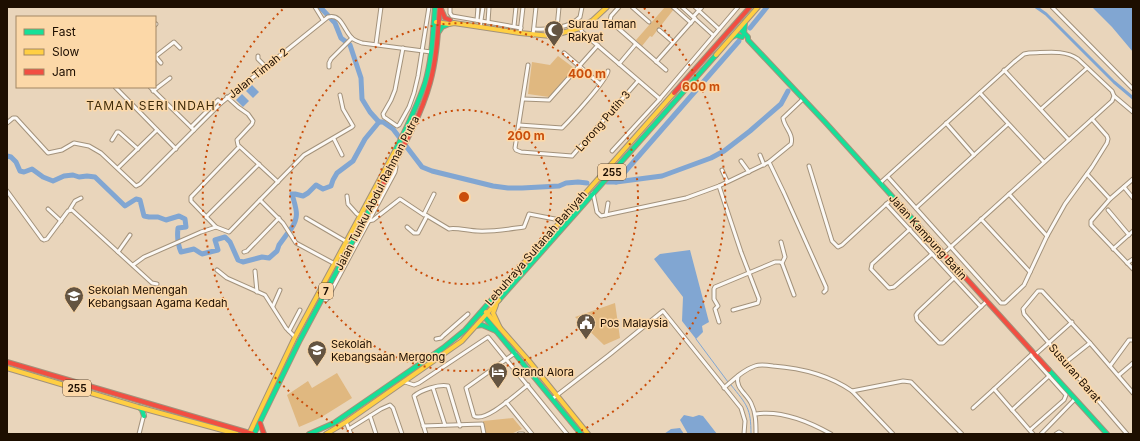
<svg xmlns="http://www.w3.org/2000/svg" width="1140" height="441" font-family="Inter,sans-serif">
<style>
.green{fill:#e0b880}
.water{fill:#81a6d2}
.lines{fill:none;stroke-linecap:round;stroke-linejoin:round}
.stream{stroke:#81a6d2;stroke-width:1}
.canal{stroke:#81a6d2;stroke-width:3}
.river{stroke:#81a6d2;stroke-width:5}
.street-casing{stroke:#a3927b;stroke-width:5}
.fast-casing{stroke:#a3927b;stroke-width:6}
.slow-casing{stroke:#a3927b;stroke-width:6}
.jam-casing{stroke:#a3927b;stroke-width:6}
.street{stroke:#fcf9f5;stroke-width:3}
.fast{stroke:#16e098;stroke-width:4}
.slow{stroke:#ffcf43;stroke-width:4}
.jam{stroke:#f24e42;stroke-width:4}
.ring{fill:none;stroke:#ca4e0a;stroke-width:2;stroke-dasharray:2 4}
.labels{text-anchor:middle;stroke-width:3;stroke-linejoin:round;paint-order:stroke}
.shield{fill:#fcd8a8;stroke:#604b32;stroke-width:1}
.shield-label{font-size:10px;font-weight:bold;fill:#1d0e00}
.poi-label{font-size:11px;fill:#1d0e00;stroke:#fcd8a8;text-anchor:start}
.street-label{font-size:11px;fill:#1d0e00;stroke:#fcd8a8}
.neighbourhood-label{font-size:12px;letter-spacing:1px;fill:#3f2b0a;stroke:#fcd8a8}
.centre{fill:#ca4e0a;stroke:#fcd8a8;stroke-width:2}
.ring-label{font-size:12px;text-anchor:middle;font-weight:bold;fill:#ca4e0a;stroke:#fcd8a8;stroke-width:3;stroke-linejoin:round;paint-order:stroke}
</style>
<rect width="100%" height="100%" fill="#e9d5bb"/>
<g class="green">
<polygon points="665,7 672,7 674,9 652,37 650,36 642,46 636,40"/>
<polygon points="558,56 574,68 549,97 528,94 532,62 550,65"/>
<polygon points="615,303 620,338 604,345 575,317"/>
<polygon points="337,373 352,398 320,418 299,427 287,395 308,381 312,388"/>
<polygon points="513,418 522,429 511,434 485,434 483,421"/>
</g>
<g class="water">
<polygon points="1092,7 1133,7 1133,52 1112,27"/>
<polygon points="252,85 259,92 253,98 246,91"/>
<polygon points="242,94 249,101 243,107 236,100"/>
<polygon points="690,250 709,322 702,326 703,332 696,339 682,321 683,297 654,259 660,254"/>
<polygon points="684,415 693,417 699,415 703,416 717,434 688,434 680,420"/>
<polygon points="680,428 684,434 664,434 671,429"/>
</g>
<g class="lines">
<g class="stream">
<polyline points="696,339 728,382"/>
<path d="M 731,385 C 747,405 751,408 751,434"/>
</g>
<polyline class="canal" points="1036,7 1046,14 1114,82 1133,98"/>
<g class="river">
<polyline points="320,7 335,23 341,38 350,45 361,78 362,99 370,112 379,122"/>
<polyline points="750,28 767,7"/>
<polyline points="379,122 383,122 393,129 422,167 432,171 493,186 508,188 522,188 559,186 566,183 578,182 587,183"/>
<path d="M 7,156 L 11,157 L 16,162 L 20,171 L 24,172 L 32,169 L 43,177 L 53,181 L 64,176 L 73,175 L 79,177 L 87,176 L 95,177 L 125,206 L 136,199 L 140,200 L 144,216 L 149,217 L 158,217 L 166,220 L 179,216 L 185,219 L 186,227 L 178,228 C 177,236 178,245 181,252 L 194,249 L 202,254 L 218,250 L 215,240 L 225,237 L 230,242 L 238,260 L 243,262 L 262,257 L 269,258 L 277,251 L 279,245 L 287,234"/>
<polyline points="607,182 616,182 739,41"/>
<polyline points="616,182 662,176 711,158 724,151 750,131 781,104 788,91"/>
<path d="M 291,229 C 300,216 296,209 292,194 L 295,194 L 303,196 L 308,193 L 316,185 L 323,189 L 331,186 L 333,180 L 337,173 L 353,161 L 365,139 L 379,122"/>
</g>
<g class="street-casing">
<g id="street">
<polyline points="315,7 323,20"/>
<polyline points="450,7 450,13 452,16 521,28"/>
<polyline points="619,7 611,16 610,21 666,70"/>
<polyline points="632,7 649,22"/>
<polyline points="673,7 691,23"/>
<polyline points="682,7 713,35"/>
<polyline points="695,7 719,29"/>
<polyline points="1052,7 1133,89"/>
<polyline points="693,17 702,7"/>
<polyline points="477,20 478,7"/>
<polyline points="488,22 489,7"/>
<polyline points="155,25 156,24"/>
<polyline points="514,26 516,7"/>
<polyline points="480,27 483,7"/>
<polyline points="557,28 559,7"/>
<polyline points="580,28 582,32 660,99"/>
<path d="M 534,29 C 548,30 570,28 580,17 L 582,7"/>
<polyline points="659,30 673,42"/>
<polyline points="520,33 523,7"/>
<polyline points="533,35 536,7"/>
<polyline points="376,44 381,7"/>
<polyline points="403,48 395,90 391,100 383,114 384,117 397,126 399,125 409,107 414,93 418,76 429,7"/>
<polyline points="564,53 600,84"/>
<polyline points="155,56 161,63"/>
<polyline points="156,56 174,42 180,48"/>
<polyline points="258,56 258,59 266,67"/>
<polyline points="656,62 695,18"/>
<polyline points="619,64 635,45"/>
<polyline points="528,65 515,148 516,150 521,152 572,156 638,81"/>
<polyline points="329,67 329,63 331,59 352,38"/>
<polyline points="1004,70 1069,140"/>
<polyline points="115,87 176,149"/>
<polyline points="150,87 194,130"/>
<polyline points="153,91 170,78"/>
<polyline points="980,93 1044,162"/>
<polyline points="1114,96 1133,112"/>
<polyline points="227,97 238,107 248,114 253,121 252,124 237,140 238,145 278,182"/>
<polyline points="523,99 549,100 598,45"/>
<polyline points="1041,109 1087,68"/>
<path d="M 7,123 L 13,118 L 16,118 L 48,153 L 62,150 L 74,143 L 89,146 L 101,153 L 136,186 L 140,184 L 221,103 L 328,17 C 342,13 344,32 353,39 C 356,41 359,42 362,43 L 431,52"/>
<polyline points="946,123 974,155"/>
<path d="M 519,125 L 562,128 C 570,120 607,80 608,71"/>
<polyline points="191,127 218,100 221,103"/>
<polyline points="334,139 342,155"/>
<polyline points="112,140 117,132 119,132 138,149"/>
<polyline points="239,147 191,197 191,201 216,227 229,232 260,200"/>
<polyline points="612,151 658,101 738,7"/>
<polyline points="760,155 764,165"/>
<polyline points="741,161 749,172"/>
<polyline points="769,162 784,193 826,287 826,290 824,292"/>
<polyline points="809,166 832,241 838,247 842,245 893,198"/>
<polyline points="118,168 157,130"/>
<polyline points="722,170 727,181"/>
<polyline points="1087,174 1110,199"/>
<polyline points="888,177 1001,303 1005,303 1024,285 1047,236 1065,204 1092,167 1107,143 1108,139 1107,136 1092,119"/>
<polyline points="1133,179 1110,199 1091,221 1091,225 1133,269"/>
<path d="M 880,183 L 1014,62 L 1024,54 L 1029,53 C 1045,53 1064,49 1078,59 L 1112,91 L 1114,96 L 1112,101 L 944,253"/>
<polyline points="719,186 741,252 759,299 758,303 733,310"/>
<polyline points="1124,187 1133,198"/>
<polyline points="7,191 42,239 44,240 47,239 68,211 72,210 152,283 157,284"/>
<path d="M 593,193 L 597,212 L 601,216 L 686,198 L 719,186 L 769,162 L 791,144 C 794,134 784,127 783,118 L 803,99"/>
<path d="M 434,194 L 424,214 L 449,229 C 454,227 470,231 477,231 C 492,232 509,229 524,227 L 529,214 L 560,220"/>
<polyline points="1009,194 1047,236"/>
<polyline points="347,196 348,204 357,214 361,216"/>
<polyline points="886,204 981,307"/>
<polyline points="916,208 1008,124"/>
<polyline points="48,209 61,221"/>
<polyline points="70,209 75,201 81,198"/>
<polyline points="1108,210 1129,235"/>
<polyline points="606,215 608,203"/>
<polyline points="206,217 259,164"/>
<polyline points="306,218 347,242"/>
<polyline points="981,219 1030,272"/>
<polyline points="368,221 373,220 400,199 424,215"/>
<polyline points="407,227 414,233 418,233 427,216"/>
<polyline points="910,229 872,264 871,269 889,288 894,287 932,254"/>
<polyline points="781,242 785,257 782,263"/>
<polyline points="1113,249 1133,231"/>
<polyline points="118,252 130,235"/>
<polyline points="244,252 247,251 279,218"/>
<polyline points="1127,263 1133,259"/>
<polyline points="335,264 296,243 283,223 260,200 304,155 352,127 353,126 343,109 340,95"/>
<polyline points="133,265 144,257 201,232 216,227"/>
<polyline points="217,270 227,278 265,295 286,328 295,337"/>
<polyline points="255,271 257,292"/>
<polyline points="954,278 918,312 916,315 917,320 939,343 943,343 987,301"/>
<polyline points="322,298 326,300 327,299 395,172 396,167 395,162"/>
<polyline points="273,306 280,290"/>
<polyline points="719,322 715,309 718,306 714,299 714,289 715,287 775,262 780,262 782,263 794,295"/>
<polyline points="289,331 300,310"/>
<polyline points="436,339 441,338 444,335 468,314"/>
<path d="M 515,353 L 466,388 L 474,416 C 486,423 518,392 528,385"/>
<polyline points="1035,355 1072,322"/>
<polyline points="1066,362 1090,343"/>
<polyline points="1110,366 1129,340 1133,340"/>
<polyline points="1119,375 1133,363"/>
<path d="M 738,376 C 735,388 746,393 751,403 C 756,413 756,423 756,434"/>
<polyline points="405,382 414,385 419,383 488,337 567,434"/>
<polyline points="433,388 445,425"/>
<path d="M 724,388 C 733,380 743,370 755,366 C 760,364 767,365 773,366 C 800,368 829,375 852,391 L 893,434"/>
<polyline points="852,391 903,381 911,382 962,434"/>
<polyline points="552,399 609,355 663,311 741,408 745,421 744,434"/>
<polyline points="506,402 532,434"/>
<polyline points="973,408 994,389"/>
<polyline points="1012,410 1049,376"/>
<path d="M 756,414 C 782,410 808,421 831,434"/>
<polyline points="370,416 376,434"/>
<polyline points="346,422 351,434"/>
<polyline points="423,426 482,424 484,434"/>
<polyline points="349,429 381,409 390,405 393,408 402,434"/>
<polyline points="1030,430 1064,400 1066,395 1031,356"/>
<polyline points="139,434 144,414"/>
<path d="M 426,434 L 414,396 C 421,390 439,384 448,386 L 460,426"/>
<polyline points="519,434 523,434"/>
<polyline points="1033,434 994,389 1033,353"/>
<polyline points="1041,434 1075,399"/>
<polyline points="1056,434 1059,432 1062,434"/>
<polyline points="1127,434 1024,314 1023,309 1038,291 1042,291 1090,343 1133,393"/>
</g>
</g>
<g class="fast-casing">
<g id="fast">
<polyline points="742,31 748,37 748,40 825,122 927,235"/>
<polyline points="438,33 442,27 449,24"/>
<polyline points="744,34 745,22"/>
<polyline points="732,37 736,35 742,37"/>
<path d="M 395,151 C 406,129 417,107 425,83 C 432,59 433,32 435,7"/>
<polyline points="499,300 716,55"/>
<polyline points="483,315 581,434"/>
<polyline points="475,326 482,325 496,331"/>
<polyline points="1049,370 1107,434"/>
<polyline points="139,407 142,410 144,416"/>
<polyline points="254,434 300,340 380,190"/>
<polyline points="309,434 334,423 443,348 465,330 515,273"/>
</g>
</g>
<g class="slow-casing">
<g id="slow">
<polyline points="436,22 449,24 454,23 520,33 551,36 580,28 593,20 607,7"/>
<polyline points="716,55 758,7"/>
<polyline points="515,273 674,93"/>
<polyline points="496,305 493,313 500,328"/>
<polyline points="486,312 529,361 588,434"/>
<polyline points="7,368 138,407 237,434"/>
<polyline points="249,434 295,337 395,151"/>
<polyline points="326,434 346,422 462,341 499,300"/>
</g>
</g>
<g class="jam-casing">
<g id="jam">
<polyline points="441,9 445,18 450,20"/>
<polyline points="674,93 750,7"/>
<path d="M 380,190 C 398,156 420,120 430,83 C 437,58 438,32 440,7"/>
<polyline points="927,235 1049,370"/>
<polyline points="7,362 253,434"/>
<polyline points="260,423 264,434"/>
</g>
</g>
<use href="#street" class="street"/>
<use href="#fast" class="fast"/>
<use href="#slow" class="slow"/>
<use href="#jam" class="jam"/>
</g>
<g class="ring">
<circle cx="464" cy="197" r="87"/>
<circle cx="464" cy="197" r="174"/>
<path d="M354 434A261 261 0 0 1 284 8M644 8A261 261 0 0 1 574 434"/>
</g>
<defs>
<g id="mosque-pin" transform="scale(1)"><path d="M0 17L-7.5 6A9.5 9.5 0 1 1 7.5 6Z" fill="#645441" stroke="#fcd8a8"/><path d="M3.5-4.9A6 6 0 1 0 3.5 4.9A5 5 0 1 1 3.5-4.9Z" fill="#fff"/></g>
<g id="school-pin" transform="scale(1)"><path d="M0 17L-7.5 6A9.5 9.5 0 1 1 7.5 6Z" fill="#645441" stroke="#fcd8a8"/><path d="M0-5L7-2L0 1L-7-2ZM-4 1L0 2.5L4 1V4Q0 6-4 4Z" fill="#fff"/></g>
<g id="civic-pin" transform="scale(1)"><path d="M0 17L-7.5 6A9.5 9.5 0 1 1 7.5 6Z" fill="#645441" stroke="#fcd8a8"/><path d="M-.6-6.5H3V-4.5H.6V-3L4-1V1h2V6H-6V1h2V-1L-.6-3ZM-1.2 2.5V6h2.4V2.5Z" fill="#fff"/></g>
<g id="hotel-pin" transform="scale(1)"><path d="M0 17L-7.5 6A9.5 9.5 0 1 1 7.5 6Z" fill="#645441" stroke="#fcd8a8"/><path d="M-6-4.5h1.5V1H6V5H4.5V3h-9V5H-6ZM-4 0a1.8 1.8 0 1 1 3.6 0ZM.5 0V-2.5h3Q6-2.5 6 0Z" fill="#fff"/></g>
</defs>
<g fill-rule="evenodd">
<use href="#mosque-pin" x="554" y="30"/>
<use href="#school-pin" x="74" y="296"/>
<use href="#civic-pin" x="586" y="323"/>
<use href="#school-pin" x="317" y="350"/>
<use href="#hotel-pin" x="498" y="372"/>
</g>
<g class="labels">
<g class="shield">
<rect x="598" y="164" width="28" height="16" rx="3"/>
<rect x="319" y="283" width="14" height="16" rx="3"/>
<rect x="63" y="380" width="28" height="16" rx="3"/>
</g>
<g class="shield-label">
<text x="612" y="176">255</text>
<text x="326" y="295">7</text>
<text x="77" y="392">255</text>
</g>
<g class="poi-label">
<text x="568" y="28">Surau Taman<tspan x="568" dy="13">Rakyat</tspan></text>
<text x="88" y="294">Sekolah Menengah<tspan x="88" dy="13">Kebangsaan Agama Kedah</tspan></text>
<text x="600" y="327">Pos Malaysia</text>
<text x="331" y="348">Sekolah<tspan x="331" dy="13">Kebangsaan Mergong</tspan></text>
<text x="512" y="376">Grand Alora</text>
</g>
<g class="street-label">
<text transform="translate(258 73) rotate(-39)" y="4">Jalan Timah 2</text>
<text transform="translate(603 121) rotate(-49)" y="4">Lorong Putih 3</text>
<text transform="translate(377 193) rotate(-63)" y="4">Jalan Tunku Abdul Rahman Putra</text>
<text transform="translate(928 237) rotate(48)" y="4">Jalan Kampung Batin</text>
<text transform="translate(536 248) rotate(-49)" y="4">Lebuhraya Sultanah Bahiyah</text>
<text transform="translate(1075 373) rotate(49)" y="4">Susuran Barat</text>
</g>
<g class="neighbourhood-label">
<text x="151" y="110">TAMAN SERI INDAH</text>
</g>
</g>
<circle cx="464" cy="197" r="6" class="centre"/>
<g class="ring-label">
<text x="587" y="78">400 m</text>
<text x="701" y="91">600 m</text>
<text x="526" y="140">200 m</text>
</g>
<rect width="1140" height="441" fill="none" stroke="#1d0e00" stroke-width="16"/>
<rect x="16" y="16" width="140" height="72" fill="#fcd8a8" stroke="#a38765"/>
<rect x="24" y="29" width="20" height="6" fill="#16e098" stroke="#a38765"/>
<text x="52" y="36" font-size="12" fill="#1d0e00">Fast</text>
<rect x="24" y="49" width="20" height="6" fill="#ffcf43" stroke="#a38765"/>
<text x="52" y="56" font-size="12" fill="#1d0e00">Slow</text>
<rect x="24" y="69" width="20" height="6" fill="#f24e42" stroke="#a38765"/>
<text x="52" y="76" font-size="12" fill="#1d0e00">Jam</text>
</svg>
